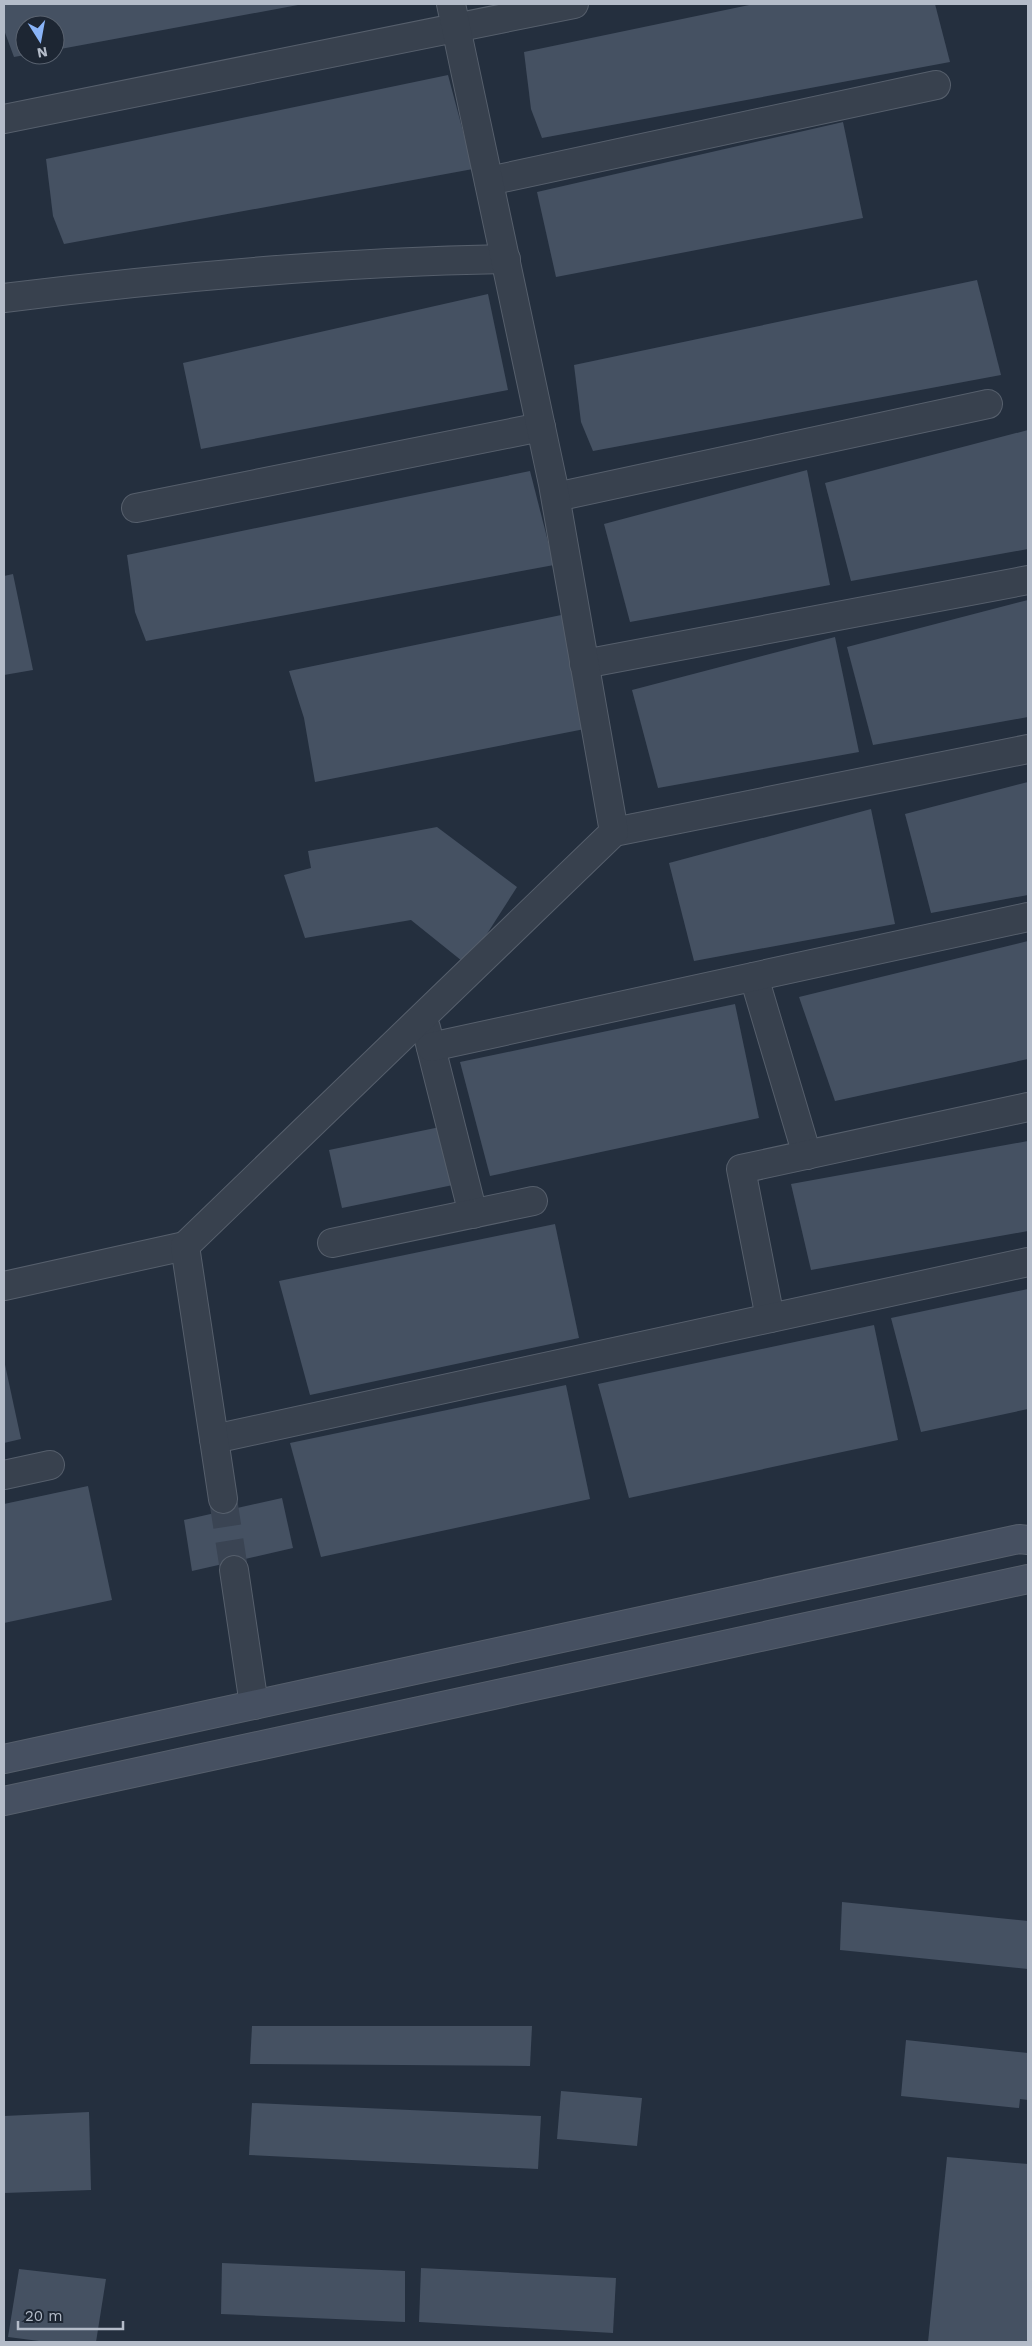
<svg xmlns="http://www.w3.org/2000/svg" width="1032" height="2346" font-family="'Work Sans',sans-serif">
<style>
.building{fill:#455162}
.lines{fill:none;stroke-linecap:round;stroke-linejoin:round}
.street-tunnel{stroke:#3a4453;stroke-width:28;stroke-dasharray:28 14;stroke-linecap:butt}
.street-casing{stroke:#565f6c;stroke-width:30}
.secondary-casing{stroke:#565f6c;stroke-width:30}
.street{stroke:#38414e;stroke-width:28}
.secondary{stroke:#465061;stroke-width:28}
</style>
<rect width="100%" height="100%" fill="#242f3e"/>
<g class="building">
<polygon points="4,4 297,4 298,5 55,50 55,25 25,25 25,55 14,57 4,30"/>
<polygon points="754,4 935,4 950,62 542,138 531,109 524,52"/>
<polygon points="448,75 473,169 64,244 53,216 46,159"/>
<polygon points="843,122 863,218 556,277 537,192"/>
<polygon points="977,280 1001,375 593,451 581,422 574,365"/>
<polygon points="488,294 508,390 201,449 183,363"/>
<polygon points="1028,430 1028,549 851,581 825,483"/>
<polygon points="807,470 830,585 630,622 604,524"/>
<polygon points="530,471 554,565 146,641 135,612 127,555"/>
<polygon points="13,574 33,670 4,675 4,576"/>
<polygon points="1028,600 1028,717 873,745 847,647"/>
<polygon points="571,613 595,727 315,782 304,718 289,671"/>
<polygon points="835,637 859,752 658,788 632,690"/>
<polygon points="1028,782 1028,895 931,913 905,814"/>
<polygon points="871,809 895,924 694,961 669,863"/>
<polygon points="437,827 517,887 467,965 411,920 305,938 284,875 311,868 308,851"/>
<polygon points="1028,941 1028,1059 835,1101 799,997"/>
<polygon points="735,1004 759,1118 490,1176 460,1062"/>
<polygon points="440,1127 453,1185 342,1208 329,1150"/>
<polygon points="1028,1141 1028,1231 811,1270 791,1184"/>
<polygon points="555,1224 579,1338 310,1395 279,1281"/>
<polygon points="1028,1289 1028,1409 921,1432 891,1318"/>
<polygon points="874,1325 898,1440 629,1498 598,1384"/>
<polygon points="4,1360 21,1439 4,1443"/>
<polygon points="566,1385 590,1499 321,1557 290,1443"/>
<polygon points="88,1486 112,1600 4,1623 4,1504"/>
<polygon points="282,1498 293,1548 192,1571 184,1520"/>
<polygon points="842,1902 1028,1921 1028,1969 840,1950"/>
<polygon points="252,2026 532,2026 530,2066 250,2064"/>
<polygon points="906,2040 1028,2053 1028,2100 1020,2099 1019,2108 901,2096"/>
<polygon points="561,2091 642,2098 637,2146 557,2139"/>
<polygon points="252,2103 541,2116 538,2169 249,2155"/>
<polygon points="89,2112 91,2190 4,2193 4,2116"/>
<polygon points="947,2157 1028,2164 1028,2342 928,2342"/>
<polygon points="222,2263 405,2271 405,2322 221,2314"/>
<polygon points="421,2268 616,2278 613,2333 419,2322"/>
<polygon points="19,2269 106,2279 96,2342 47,2342 8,2337"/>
</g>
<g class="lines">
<polyline class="street-tunnel" points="223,1499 234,1570"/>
<g class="street-casing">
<g id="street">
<polyline points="4,119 574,4"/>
<polyline points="489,181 936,85"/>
<path d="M 4,298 C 170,277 338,262 506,259"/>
<polyline points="556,497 988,404"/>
<polyline points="136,508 541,427"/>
<polyline points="584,664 1028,580"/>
<polyline points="614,832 1028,749"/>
<polyline points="754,977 807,1155"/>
<polyline points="426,1028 473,1214"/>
<polyline points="431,1047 1028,917"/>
<polyline points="332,1243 533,1201"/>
<polyline points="4,1286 185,1246"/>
<polyline points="770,1318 741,1169 1028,1107"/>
<polyline points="214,1439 1028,1262"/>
<polyline points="4,1475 50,1465"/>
<polyline points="223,1499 185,1246 614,832 553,484 451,4"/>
<polyline points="234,1570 254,1705"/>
</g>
</g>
<g class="secondary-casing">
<g id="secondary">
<polyline points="4,1759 1019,1539 1028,1540"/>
<polyline points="4,1801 1028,1579"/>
</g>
</g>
<use href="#street" class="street"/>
<use href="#secondary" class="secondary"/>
</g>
<rect width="1032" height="2346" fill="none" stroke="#b4bcc9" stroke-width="10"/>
<g transform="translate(40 40) rotate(169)"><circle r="24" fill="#1d2633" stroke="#59626f"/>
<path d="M0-4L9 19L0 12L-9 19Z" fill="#8ab4f8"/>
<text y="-8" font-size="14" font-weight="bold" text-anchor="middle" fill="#b4bcc9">N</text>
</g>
<path d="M18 2321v8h105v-8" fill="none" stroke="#b4bcc9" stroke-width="2.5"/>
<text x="25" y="2321" font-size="15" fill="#b4bcc9" stroke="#1d2633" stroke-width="4" paint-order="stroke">20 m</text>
</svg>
